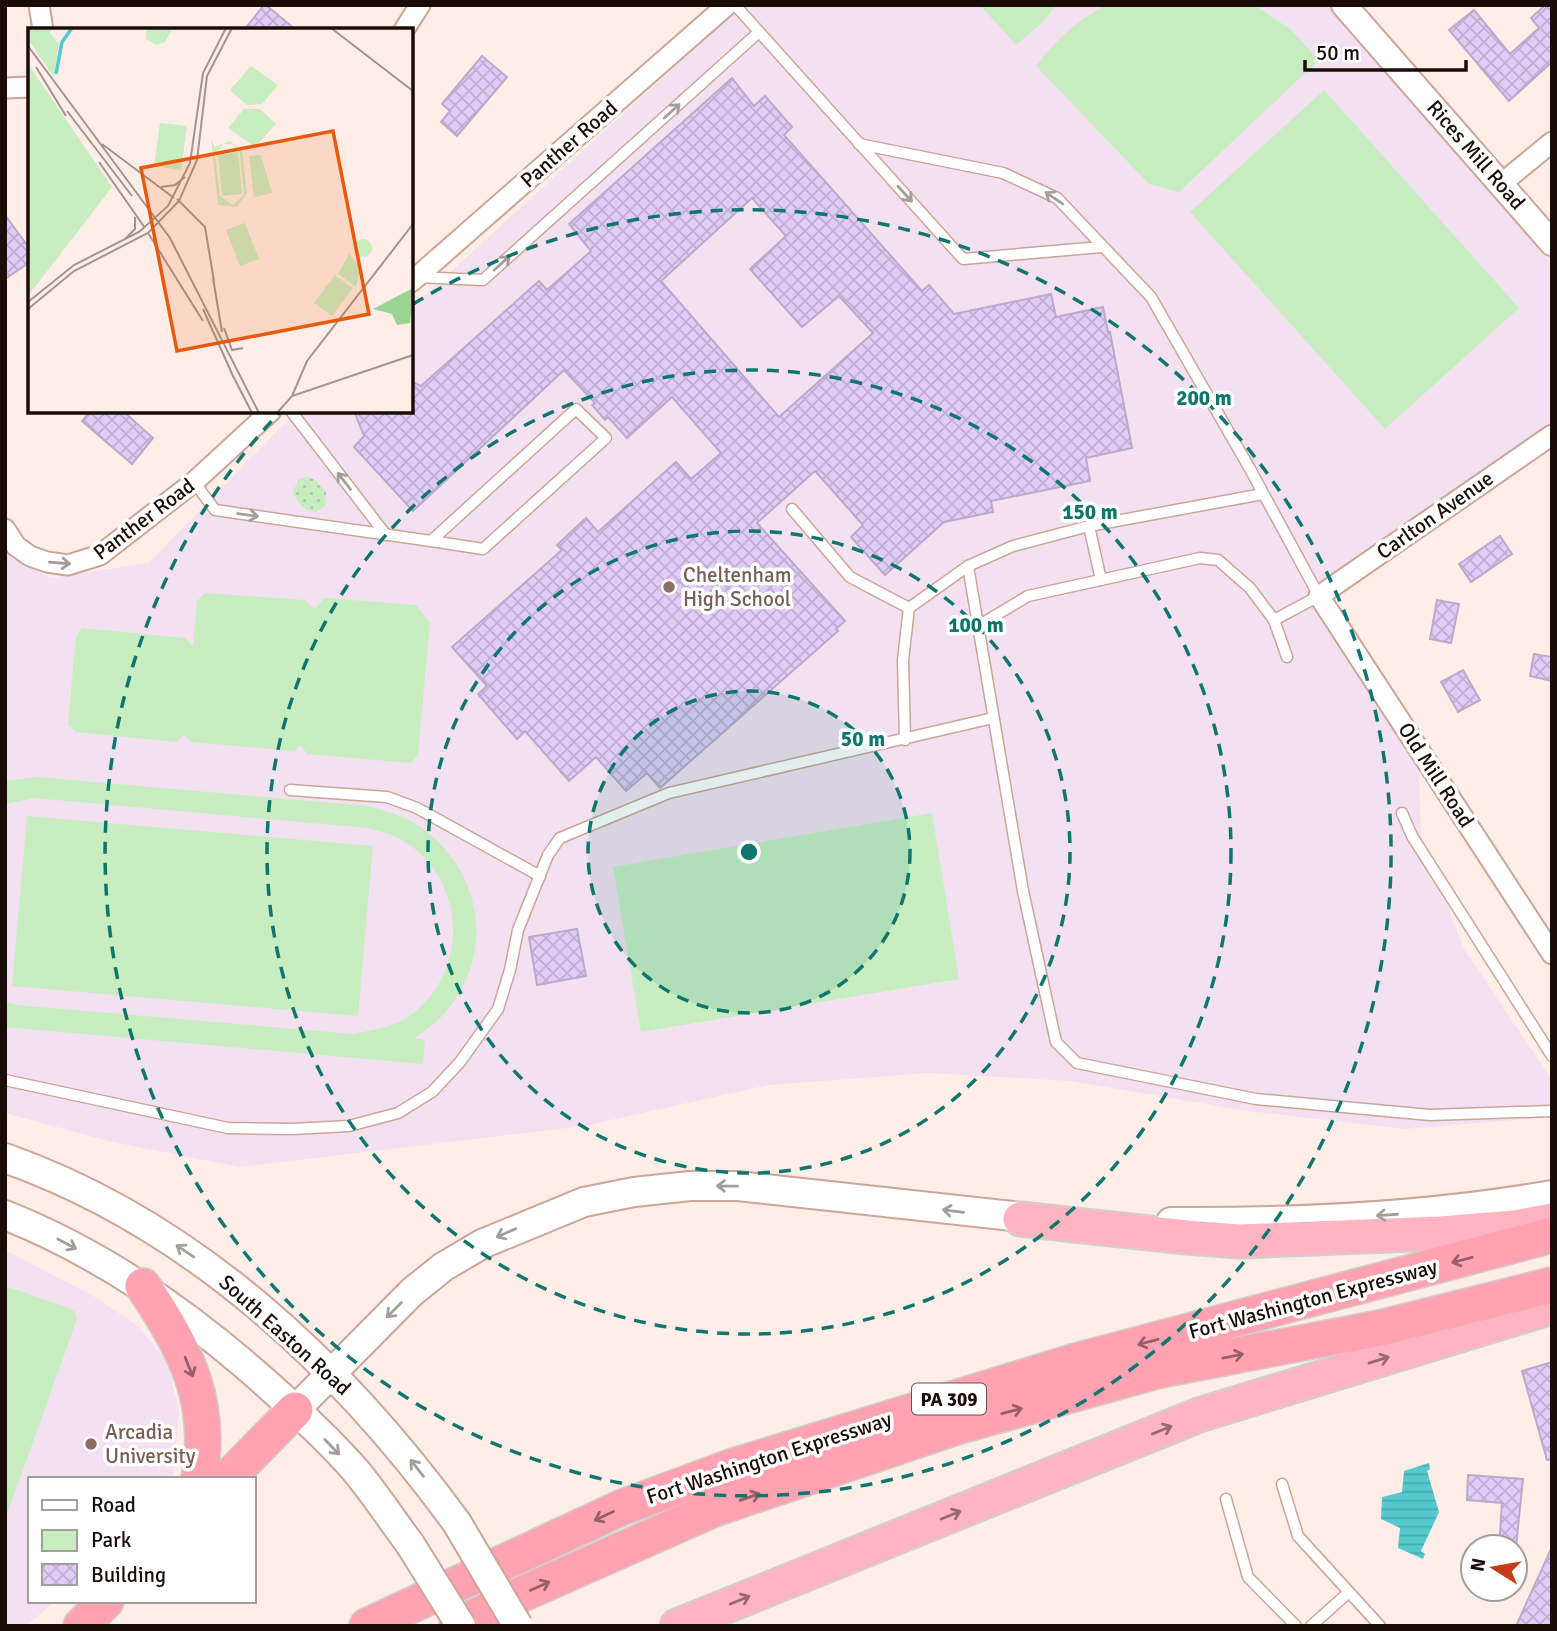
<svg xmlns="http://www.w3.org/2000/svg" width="1557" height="1631" font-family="Signika,sans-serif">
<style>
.education{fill:#f3e1f2}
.grass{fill:url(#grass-dots)}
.park{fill:#c7edc1}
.water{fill:url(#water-rules)}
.building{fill:url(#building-cross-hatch);stroke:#baabcc;stroke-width:2;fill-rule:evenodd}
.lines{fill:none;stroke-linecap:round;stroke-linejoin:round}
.service-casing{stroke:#cba697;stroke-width:13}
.minor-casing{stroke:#cba697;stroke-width:23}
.tertiary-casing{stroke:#cba697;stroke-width:28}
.secondary-casing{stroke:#cba697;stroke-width:32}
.trunk-casing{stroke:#d1cfce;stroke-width:37}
.motorway-casing{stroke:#d1cfce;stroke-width:38}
.service{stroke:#fff;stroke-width:10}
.minor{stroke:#fff;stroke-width:19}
.tertiary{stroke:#fff;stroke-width:24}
.secondary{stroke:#fff;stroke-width:28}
.trunk{stroke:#ffb4c2;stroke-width:33}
.motorway{stroke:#ffa2b2;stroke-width:35}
.secondary-bridge-casing{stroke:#cba697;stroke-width:32;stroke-linecap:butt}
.secondary-bridge{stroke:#fff;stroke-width:28}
.oneway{stroke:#a39e9c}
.oneway2{stroke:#985f66}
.oneway3{stroke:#98696e}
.ring{fill:none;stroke:#0f766e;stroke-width:3.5;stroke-dasharray:12 9}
.education-dot{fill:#8d6e63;stroke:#fff;stroke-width:2.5}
.labels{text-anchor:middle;stroke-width:7;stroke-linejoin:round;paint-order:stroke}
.shield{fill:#fff;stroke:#5f5652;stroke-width:2}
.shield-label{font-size:19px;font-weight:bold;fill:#1a0d08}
.street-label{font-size:21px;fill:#1a0d08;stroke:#fff}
.education-label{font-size:21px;fill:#785e54;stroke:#fff;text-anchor:start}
.inset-river{fill:none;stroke:#55c9ce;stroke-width:3.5}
.inset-road{fill:none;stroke:#a3948e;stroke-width:2}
.view{fill:#e8590c;fill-opacity:0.15;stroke:#e8590c;stroke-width:3.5}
.inset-edge{fill:none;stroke:#1a0d08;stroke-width:3.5}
.centre{fill:#0f766e;stroke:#fff;stroke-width:3.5}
.ring-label{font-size:21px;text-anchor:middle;font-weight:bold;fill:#0f766e;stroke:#fff;stroke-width:7;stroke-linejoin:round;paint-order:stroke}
</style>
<defs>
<pattern id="grass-dots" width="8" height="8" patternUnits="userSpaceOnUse" patternTransform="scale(1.75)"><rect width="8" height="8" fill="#c7edc1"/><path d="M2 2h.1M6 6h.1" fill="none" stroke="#aacaa4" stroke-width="1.8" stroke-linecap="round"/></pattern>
<pattern id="water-rules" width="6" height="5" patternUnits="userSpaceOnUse" patternTransform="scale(1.75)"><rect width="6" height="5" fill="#55c9ce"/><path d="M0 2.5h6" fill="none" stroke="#49abaf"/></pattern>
<pattern id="building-cross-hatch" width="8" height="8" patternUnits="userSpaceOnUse" patternTransform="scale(1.75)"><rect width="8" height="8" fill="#e0ccf7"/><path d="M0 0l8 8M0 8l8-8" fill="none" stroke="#c0aed2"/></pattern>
</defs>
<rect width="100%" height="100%" fill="#feeee7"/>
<g class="education">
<polygon points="742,5 1343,5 1552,244 1552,435 1319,596 1418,748 1421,838 1464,949 1552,1080 1552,1117 1405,1129 1248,1111 1070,1081 928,1073 769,1085 584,1126 240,1167 112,1142 5,1113 5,552 49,578 149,563 272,436 299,411 411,411 411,308"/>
<polygon points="5,1250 95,1297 138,1326 168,1364 179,1411 173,1479 30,1479 30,1601 55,1601 26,1626 5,1626"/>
</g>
<path class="grass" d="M 308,477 L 315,480 L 326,492 L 325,506 L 316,512 C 305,512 296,502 293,491 L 299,479 Z"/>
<g class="park">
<polygon points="980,5 1056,5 1043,22 1016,45"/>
<path d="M 1105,5 L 1254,5 L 1290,29 L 1319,60 L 1179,192 L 1149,184 L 1036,66 C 1055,40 1077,21 1105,5 Z"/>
<polygon points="1324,90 1519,308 1385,429 1190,212"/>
<polygon points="205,593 304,600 315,609 324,598 416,605 430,623 418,754 411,763 307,754 301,745 294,751 191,742 185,735 176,742 76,732 68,725 76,636 82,628 185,638 193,646 197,601"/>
<path d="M 38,777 L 368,806 C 386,811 404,816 419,826 C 483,870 497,955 443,1015 C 435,1024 424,1031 414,1038 L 425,1040 L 423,1064 L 5,1027 L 5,1001 L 16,1005 L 354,1034 C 370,1030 390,1028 405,1019 C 470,977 469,880 402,840 C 391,834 379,831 367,828 L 34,798 L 5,804 L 5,781 Z"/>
<polygon points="932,813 959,979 641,1032 613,867"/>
<polygon points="27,816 373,846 358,1016 12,986"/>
<polygon points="5,1286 69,1308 75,1312 77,1319 5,1520"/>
</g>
<polygon class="water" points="1429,1463 1430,1469 1427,1471 1439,1512 1421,1551 1425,1554 1423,1559 1398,1548 1400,1528 1381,1519 1382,1497 1402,1492 1404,1471"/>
<g class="building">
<polygon points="264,5 266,5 296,30 244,30"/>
<polygon points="1545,5 1552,5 1552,62 1509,101 1449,30 1474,10 1510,54 1539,28 1531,18"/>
<polygon points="482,56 507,77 457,136 441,122 450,111 442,104"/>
<path d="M 732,78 L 754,106 L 765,96 L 792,127 L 784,135 L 922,291 L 929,285 L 954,314 L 1051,294 L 1056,317 L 1103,307 L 1108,332 L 1110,332 L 1132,448 L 1086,458 L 1090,481 L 991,501 L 993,512 L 944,522 L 885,575 L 851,537 L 863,525 L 815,471 L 757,523 L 845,621 L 836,629 L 838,631 L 660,788 L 647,773 L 626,791 L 596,757 L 569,781 L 525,731 L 517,739 L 478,694 L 487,686 L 452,647 L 562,550 L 557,545 L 586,518 L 598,532 L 676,462 L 691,479 L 721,453 L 672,397 L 627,438 L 608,417 L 605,420 L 592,405 L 595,403 L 564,370 L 413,511 L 354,447 L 364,436 L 354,411 L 411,411 L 411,381 L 421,386 L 539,281 L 547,290 L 591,251 L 569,224 ZM 752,198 L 786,236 L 750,269 L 802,327 L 839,296 L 873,333 L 779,417 L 661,281 Z"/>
<polygon points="5,215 30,249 30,262 5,279"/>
<polygon points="90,411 123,411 153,438 132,464 82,421"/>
<polygon points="1500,536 1512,554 1471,582 1459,564"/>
<polygon points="1437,600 1459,604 1451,643 1430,639"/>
<polygon points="1534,654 1552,657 1552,681 1530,676"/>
<polygon points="1463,670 1480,700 1458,712 1441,682"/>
<polygon points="577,929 586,976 537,985 529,937"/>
<polygon points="1552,1362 1552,1459 1547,1460 1522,1371"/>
<polygon points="1468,1475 1523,1479 1516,1547 1499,1547 1502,1503 1467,1500"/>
<polygon points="1552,1547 1552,1626 1516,1626"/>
</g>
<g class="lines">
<g class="service-casing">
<g id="service">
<polyline points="735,5 963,259 1101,247"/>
<polyline points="859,144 1003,173 1057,198 1151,297 1250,469 1319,596 1274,620 1250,588 1218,560 1200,558 1028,596 978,626"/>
<polyline points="417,277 483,280 759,32"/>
<polygon points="576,409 606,438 483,549 431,541"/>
<polyline points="291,411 386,535"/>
<polyline points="194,482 215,510 431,541"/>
<polyline points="792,509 850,577 909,608"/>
<polyline points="1089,526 1101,580"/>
<polyline points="968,566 1023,891 1056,1042 1077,1063 1256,1099 1430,1115 1552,1111"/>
<polyline points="1274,620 1287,657"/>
<polyline points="905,740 903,660 909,608 968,566 1013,546 1089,526 1263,494"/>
<polyline points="290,790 387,797 417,808 540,876"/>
<polyline points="1402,813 1412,836 1552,1056"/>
<polyline points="5,1080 228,1128 292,1129 349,1126 398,1113 432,1092 460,1062 498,1009 510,970 518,930 548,855 560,838 669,793 993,718"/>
<polyline points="1282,1484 1298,1536 1380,1626"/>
<polyline points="1226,1499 1248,1577 1296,1626"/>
<polyline points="1311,1626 1348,1593"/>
</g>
</g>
<g class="minor-casing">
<g id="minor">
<polyline points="39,5 43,30"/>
<polyline points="404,30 420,5"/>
<polyline points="5,88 30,87"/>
<polyline points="1501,184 1552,142"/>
<polyline points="411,282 727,5"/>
<polyline points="1552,435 1319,596 1552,954"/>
<polyline points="5,529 16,546 30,556 47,562 68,565 100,555 194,482 271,411"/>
</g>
</g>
<g class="tertiary-casing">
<polyline id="tertiary" points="1344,5 1552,243"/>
</g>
<g class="secondary-casing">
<g id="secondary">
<path d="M 5,1158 C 192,1224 342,1365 457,1523"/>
<path d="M 5,1215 C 103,1254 190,1315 268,1385 C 298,1412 329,1440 356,1471 C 375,1494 392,1520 410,1544"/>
<path d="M 1171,1222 C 1298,1223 1426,1217 1552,1195"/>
<polyline points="295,1410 412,1292 443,1267 482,1244 584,1202 634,1192 690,1186 738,1186 1039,1219"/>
</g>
</g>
<g class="trunk-casing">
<g id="trunk">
<polyline points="1020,1219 1186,1237 1239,1241 1440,1233 1515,1227 1552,1220"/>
<polyline points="677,1626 1199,1415 1552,1307"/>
</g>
</g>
<g class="motorway-casing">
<g id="motorway">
<path d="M 143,1286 C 185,1349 214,1402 199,1479"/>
<polyline points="227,1479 295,1410"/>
<polyline points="81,1626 106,1601"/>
<polyline points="367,1626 623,1507 731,1467 1076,1361 1552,1235"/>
<polyline points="457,1626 511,1599 714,1509 956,1427 1160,1370 1380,1328 1552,1285"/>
</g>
</g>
<use href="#service" class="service"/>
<use href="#minor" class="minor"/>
<use href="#tertiary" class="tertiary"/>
<use href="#secondary" class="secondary"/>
<use href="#trunk" class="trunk"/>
<use href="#motorway" class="motorway"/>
<g class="secondary-bridge-casing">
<g id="secondary-bridge">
<polyline points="457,1523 518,1626"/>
<polyline points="410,1544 461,1626"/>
</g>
</g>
<use href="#secondary-bridge" class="secondary-bridge"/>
</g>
<defs><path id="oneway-shaft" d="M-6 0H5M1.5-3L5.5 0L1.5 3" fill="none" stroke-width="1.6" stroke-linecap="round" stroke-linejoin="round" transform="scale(1.75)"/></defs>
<g class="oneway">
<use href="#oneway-shaft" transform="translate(672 111) rotate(-42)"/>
<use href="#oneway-shaft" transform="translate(905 194) rotate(48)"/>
<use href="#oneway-shaft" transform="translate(1054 198) rotate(-146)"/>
<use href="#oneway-shaft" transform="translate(502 263) rotate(-42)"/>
<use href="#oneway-shaft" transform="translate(344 481) rotate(-128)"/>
<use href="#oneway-shaft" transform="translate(248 515) rotate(8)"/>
<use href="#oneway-shaft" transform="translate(60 563) rotate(5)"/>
<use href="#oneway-shaft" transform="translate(727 1186) rotate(-179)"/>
<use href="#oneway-shaft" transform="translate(953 1211) rotate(-173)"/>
<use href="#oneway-shaft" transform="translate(1387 1215) rotate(176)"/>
<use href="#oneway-shaft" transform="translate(506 1233) rotate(156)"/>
<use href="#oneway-shaft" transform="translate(67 1244) rotate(28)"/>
<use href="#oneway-shaft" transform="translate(185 1251) rotate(-146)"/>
<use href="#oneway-shaft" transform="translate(394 1310) rotate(135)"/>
<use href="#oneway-shaft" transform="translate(332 1447) rotate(46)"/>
<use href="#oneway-shaft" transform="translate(417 1468) rotate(-128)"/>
</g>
<g class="oneway2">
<use href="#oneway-shaft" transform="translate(1462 1260) rotate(165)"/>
<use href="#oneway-shaft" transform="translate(1148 1342) rotate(165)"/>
<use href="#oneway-shaft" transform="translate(1233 1356) rotate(-11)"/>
<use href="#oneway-shaft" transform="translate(189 1367) rotate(68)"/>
<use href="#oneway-shaft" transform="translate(1012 1411) rotate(-15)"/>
<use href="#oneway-shaft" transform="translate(750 1497) rotate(-19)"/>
<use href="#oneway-shaft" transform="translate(604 1516) rotate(155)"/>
<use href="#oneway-shaft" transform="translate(540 1586) rotate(-24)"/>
</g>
<g class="oneway3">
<use href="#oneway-shaft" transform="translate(1379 1360) rotate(-17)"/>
<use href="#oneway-shaft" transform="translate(1162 1430) rotate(-22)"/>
<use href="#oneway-shaft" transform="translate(951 1515) rotate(-22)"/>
<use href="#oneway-shaft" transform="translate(740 1600) rotate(-22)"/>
</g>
<circle cx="749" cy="852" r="161" fill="#0f766e" fill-opacity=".12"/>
<g class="ring">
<circle cx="749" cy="852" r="161"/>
<circle cx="749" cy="852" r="321"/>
<circle cx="749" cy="852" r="482"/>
<path d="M413 304A643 643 0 1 1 279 413"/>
</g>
<g class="education-dot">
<circle cx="669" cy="587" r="7"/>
<circle cx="91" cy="1444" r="7"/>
</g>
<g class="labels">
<rect class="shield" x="912" y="1383.5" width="74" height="31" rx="5"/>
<g class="shield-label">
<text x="949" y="1406">PA 309</text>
</g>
<g class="street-label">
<text transform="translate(569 144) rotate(-41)" y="7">Panther Road</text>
<text transform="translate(1476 155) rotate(49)" y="7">Rices Mill Road</text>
<text transform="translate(1435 515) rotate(-35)" y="7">Carlton Avenue</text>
<text transform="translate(144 519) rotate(-37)" y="7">Panther Road</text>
<text transform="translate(1436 775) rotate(57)" y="7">Old Mill Road</text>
<text transform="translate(1313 1299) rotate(-15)" y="7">Fort Washington Expressway</text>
<text transform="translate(285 1335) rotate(42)" y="7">South Easton Road</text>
<text transform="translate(769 1458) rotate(-18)" y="7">Fort Washington Expressway</text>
</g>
<g class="education-label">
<text x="683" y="582">Cheltenham<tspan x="683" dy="24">High School</tspan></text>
<text x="105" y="1439">Arcadia<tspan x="105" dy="24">University</tspan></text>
</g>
</g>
<g transform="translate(28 28)">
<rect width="385" height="385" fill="#feeee7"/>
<path d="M 385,260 L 382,295 L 369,297 L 364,286 L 345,281 Z" fill="#9cd394"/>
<path d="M 25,0 L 22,5 L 31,16 L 26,49 L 0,11 L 0,1 ZM 0,36 L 84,159 L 0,268 Z" fill="#c7edc1"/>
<path d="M 119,0 L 145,0 L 137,14 L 128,17 L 118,11 ZM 223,38 L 250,57 L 234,76 L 219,77 L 202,62 ZM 216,81 L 232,81 L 248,96 L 227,119 L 200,100 ZM 132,95 L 159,98 L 153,142 L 126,138 ZM 183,111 L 187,119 L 202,113 L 214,123 L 219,164 L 209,179 L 190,177 ZM 195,116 L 204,116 L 212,125 L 216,167 L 205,177 L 192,168 L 187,127 ZM 210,124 L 214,166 L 194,168 L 190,127 ZM 233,127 L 244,165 L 226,169 L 221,128 ZM 217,195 L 231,231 L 212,238 L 198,202 ZM326 220a9 9 0 1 1 18 0a9 9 0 1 1-18 0ZM 321,226 L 333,240 L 328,259 L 310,246 ZM 307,247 L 325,260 L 304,288 L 286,275 Z" fill="#c7edc1" fill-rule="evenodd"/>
<path class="inset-river" d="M 28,46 L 34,14 L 44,0"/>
<path class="inset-road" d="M 303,0 L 385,63M 0,18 L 142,210 L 231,385M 8,39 L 38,88M 39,83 L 104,168M 74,116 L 146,170M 71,134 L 117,200M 133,159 L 147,157 L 157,149M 149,171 L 177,199 L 186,253M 120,205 L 175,293M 97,211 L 107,201 L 107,189M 185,250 L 194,304M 0,274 L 46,237 L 111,204 L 140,178 L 162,135 L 175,45 L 198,0M 0,281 L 46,243 L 120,205 L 151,173 L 169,132 L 179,48 L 204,0M 175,281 L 205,348M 196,300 L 204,322 L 215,320M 203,344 L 224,385M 264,368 L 279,333 L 385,196M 249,385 L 264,368 L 385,327"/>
<path class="view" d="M 305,103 L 341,286 L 149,323 L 113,140 Z"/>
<rect width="385" height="385" class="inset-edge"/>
</g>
<circle cx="749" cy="852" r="10" class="centre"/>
<g class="ring-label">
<text x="1204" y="405">200 m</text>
<text x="1090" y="519">150 m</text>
<text x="976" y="632">100 m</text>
<text x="863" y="746">50 m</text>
</g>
<rect width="1557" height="1631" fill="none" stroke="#1a0d08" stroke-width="14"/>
<rect x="28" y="1477" width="228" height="126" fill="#ffffff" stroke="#a39e9c" stroke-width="2"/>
<rect x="42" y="1500" width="35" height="10" fill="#ffffff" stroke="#a39e9c" stroke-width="2"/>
<text x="91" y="1512" font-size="21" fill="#1a0d08">Road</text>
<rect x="42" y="1530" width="35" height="21" fill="#c7edc1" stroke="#a39e9c" stroke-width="2"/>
<text x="91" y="1547" font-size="21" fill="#1a0d08">Park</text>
<rect x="42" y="1564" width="35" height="21" fill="url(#building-cross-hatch)" stroke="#a39e9c" stroke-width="2"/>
<text x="91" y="1582" font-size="21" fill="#1a0d08">Building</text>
<g transform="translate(1494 1568) rotate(281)"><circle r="33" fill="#ffffff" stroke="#a39e9c" stroke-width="2"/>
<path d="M0-5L12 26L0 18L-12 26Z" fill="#c63d15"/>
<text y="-10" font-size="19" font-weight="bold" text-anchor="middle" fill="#1a0d08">N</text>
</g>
<path d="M1305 60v10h161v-10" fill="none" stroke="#1a0d08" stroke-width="3.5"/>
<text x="1316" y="60" font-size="21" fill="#1a0d08" stroke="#ffffff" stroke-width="5" paint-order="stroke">50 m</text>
</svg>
